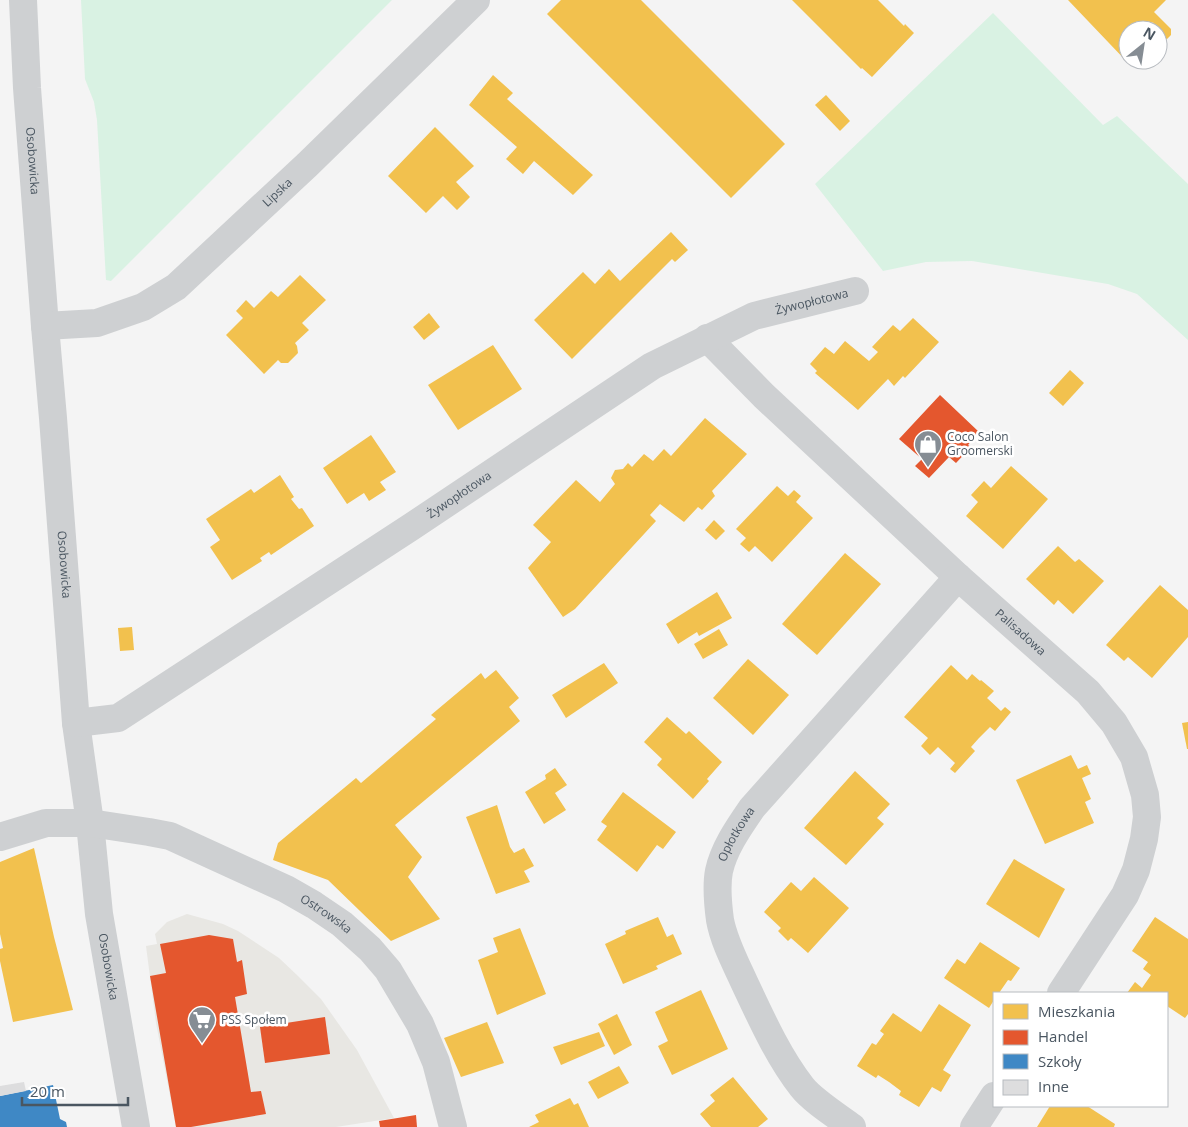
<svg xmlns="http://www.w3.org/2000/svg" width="1188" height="1127" font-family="'Open Sans',sans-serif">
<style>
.commercial{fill:#e8e7e3}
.green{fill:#d9f2e3}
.homes{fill:#f2c14e}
.shops{fill:#e4572e}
.schools{fill:#3f88c5}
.building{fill:#ddddde}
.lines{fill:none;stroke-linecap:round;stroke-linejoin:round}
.minor{stroke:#ced0d2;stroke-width:28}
.labels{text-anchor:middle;stroke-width:5;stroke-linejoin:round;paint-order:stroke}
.street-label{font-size:12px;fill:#4a5661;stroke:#fff}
.poi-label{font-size:12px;fill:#4a5661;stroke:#fff;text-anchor:start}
</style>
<rect width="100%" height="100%" fill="#f4f4f4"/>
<polygon class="commercial" points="187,914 223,924 238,931 279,958 298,976 321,999 357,1050 394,1118 336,1127 176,1127 156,1023 146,946 157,944 155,934 167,922"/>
<g class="green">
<polygon points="81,0 392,0 111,281 106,280 97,120 94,102 85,79"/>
<polygon points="993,13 1103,125 1117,116 1188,184 1188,340 1137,294 1108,284 972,261 926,262 883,271 815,184"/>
</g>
<g class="homes">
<polygon points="561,0 641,0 785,144 731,198 547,14"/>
<polygon points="792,0 878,0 904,26 905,24 914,33 872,77 862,68 861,69"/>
<polygon points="1068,0 1166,0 1154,12 1171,29 1171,35 1158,48 1158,30 1128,30 1128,60 1133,60 1129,64"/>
<polygon points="493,75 513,93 507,99 593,175 573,195 534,161 523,174 515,167 506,159 517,147 469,105"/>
<polygon points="826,95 850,121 840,131 815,105"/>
<polygon points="435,127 474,166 456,182 470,197 457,210 443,196 426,213 388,176"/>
<polygon points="671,232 688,250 675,262 672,259 572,359 534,320 583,272 595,284 609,269 620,281"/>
<polygon points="300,275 326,300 302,323 309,330 295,343 297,346 298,353 288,363 281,363 278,360 264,374 226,335 243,318 236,311 246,300 254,308 271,291 278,297"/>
<polygon points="429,313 440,327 424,340 413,327"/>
<polygon points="913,318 939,342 905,378 903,376 894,386 888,379 858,410 815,373 817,371 810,364 825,347 834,354 845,341 869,361 878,352 872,347 893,325 900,331"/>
<polygon points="493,345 522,389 458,430 428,385"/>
<polygon points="1070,370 1084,383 1063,406 1049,393"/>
<polygon points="705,418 747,454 712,491 715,496 714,497 702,510 698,507 684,522 660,504 650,515 656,521 575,609 563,617 528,568 551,542 533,525 576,480 600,502 615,484 611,478 615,470 623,469 628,463 632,467 644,454 653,461 664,449 671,456"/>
<polygon points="371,435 396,472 380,482 386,490 369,501 364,493 347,504 323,468"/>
<polygon points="1011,466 1048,499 1003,549 966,516 978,502 971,495 984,481 991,488"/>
<polygon points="280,475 294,497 291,499 299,509 302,508 314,526 271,555 269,552 260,558 262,561 232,580 210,547 220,540 206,519 251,489 254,493"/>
<polygon points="777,486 788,496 794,490 801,496 796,502 813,518 772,562 755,546 749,552 740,544 746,538 736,529"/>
<polygon points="714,520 725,531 716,540 705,530"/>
<polygon points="1058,546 1075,562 1079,559 1104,581 1073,614 1058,600 1054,605 1026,579"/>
<polygon points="845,553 881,584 817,655 782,624"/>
<polygon points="1160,585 1188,610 1188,637 1152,678 1128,657 1124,661 1106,645"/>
<polygon points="717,592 732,618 699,636 697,632 678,644 666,624"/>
<polygon points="132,627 134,650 120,651 118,628"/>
<polygon points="719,629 728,645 703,659 694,644"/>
<polygon points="748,659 789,695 753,735 713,698"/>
<polygon points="604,663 618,683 566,718 552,695"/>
<polygon points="951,665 967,680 972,674 980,681 981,680 994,691 987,698 1001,711 1005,707 1011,712 995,731 990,727 979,738 971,747 975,751 955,773 950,769 955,763 938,747 930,755 921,746 928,738 904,717"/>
<polygon points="496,670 519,698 509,707 520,721 395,825 422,857 408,877 440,919 391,941 328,880 273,860 278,843 356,778 361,783 436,719 431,715 481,673 485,679"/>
<polygon points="667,717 686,734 689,731 722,762 707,779 709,781 693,799 657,765 662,759 644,742"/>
<polygon points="1188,722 1188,749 1187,749 1182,723"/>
<polygon points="1071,755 1078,769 1087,765 1091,774 1082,778 1091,799 1085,802 1094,823 1045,844 1016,780"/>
<polygon points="555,768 567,785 555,793 566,810 544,824 525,792 546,779 545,775"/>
<polygon points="855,771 890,804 877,818 884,824 846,865 804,828"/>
<polygon points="623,792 676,832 663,849 657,845 637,872 597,840 607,826 601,822"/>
<polygon points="497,805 510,847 514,853 524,848 534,866 524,871 530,882 496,894 466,817"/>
<polygon points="34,848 54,937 73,1010 13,1022 0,961 0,949 3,948 0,934 0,862"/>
<polygon points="1014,859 1065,889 1039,938 986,904"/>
<polygon points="814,877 849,908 808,953 791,938 788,941 778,931 781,928 764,912 791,882 801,891"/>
<polygon points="658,917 667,937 673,934 682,954 656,966 658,969 623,984 605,944 626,934 625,931"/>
<polygon points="1155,917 1188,939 1188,1014 1185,1018 1167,1006 1167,993 1127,993 1135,982 1142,988 1151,975 1143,969 1148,962 1132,951"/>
<polygon points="520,928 546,994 497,1015 478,960 498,952 493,938"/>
<polygon points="980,942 1020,968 1011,981 1008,980 999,993 994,993 994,1000 989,1008 944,978 957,959 965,964"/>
<polygon points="701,990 728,1049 672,1075 658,1046 668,1041 655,1012"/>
<polygon points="939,1004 971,1025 943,1070 951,1075 941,1092 932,1087 919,1107 899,1095 901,1091 889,1082 878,1075 876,1078 857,1066 872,1043 876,1045 884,1034 880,1031 893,1013 921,1032"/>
<polygon points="617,1014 632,1045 614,1055 598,1024"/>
<polygon points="487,1022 504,1063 461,1077 444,1038"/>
<polygon points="599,1032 605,1046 561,1065 553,1047"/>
<polygon points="619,1066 629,1083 598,1099 588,1082"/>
<polygon points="733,1077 768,1119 758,1127 711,1127 700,1114 715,1101 710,1095"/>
<polygon points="570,1098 574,1105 578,1103 589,1127 529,1127 539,1122 535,1115"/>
<polygon points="1050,1106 1087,1106 1115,1124 1114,1127 1037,1127"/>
</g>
<g class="shops">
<polygon points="940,395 979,432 968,445 971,447 956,463 949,457 929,478 915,466 922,459 899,439"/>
<polygon points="209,935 233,939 237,962 242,960 247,994 235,997 251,1092 261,1091 266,1114 191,1127 176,1127 150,976 166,973 160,944"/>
<polygon points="325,1017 330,1054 265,1063 260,1027"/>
<polygon points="416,1115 417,1127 380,1127 379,1121"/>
</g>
<polygon class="schools" points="53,1085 60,1119 66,1122 67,1127 0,1127 0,1096"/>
<polygon class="building" points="24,1082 26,1091 0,1096 0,1086"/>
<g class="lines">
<g class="minor">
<path id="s1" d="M 23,0 L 27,88 L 45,326 L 53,418 L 76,723 L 90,823 L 99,914 L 136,1127"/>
<path id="s2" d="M 45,326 L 97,323 L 143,307 L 176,287 L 307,165 L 476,0"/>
<path id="s3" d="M 707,338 L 764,396 L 958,577 L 1088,692 L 1114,723 L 1134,757 L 1145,795 L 1147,817 L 1144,839 L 1136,870 L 1125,895 L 1061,993"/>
<path id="s4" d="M 76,723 L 118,718 L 411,527 L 652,366 L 754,316 L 855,291"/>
<path id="s5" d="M 0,837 L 46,823 L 90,823 L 149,832 L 170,836 L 286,889 L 314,905 L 342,924 L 370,949 L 388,970 L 420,1024 L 436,1062 L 453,1127"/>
<path id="s6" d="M 852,1127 C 837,1116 812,1100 802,1087 C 778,1056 761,1018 745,984 C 736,964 724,942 720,920 C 718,905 716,886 719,871 C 724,848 739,827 752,808 L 958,577"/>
<polyline points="974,1127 994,1096"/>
</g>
</g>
<defs>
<g id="shop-pin" transform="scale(1.4375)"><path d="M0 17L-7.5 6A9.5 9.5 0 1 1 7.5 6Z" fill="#868d94" stroke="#fff"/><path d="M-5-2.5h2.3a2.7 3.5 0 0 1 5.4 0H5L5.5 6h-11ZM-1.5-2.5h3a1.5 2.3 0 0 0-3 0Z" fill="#fff"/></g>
<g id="supermarket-pin" transform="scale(1.4375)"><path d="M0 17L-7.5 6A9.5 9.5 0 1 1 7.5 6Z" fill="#868d94" stroke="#fff"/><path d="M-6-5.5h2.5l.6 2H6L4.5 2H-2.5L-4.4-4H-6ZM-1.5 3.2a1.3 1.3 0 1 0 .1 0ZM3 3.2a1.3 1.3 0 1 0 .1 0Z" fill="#fff"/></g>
</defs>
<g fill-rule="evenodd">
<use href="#shop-pin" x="928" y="444"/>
<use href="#supermarket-pin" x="202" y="1020"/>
</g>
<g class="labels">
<g class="street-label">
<text dy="4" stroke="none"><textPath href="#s1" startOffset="161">Osobowicka</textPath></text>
<text dy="4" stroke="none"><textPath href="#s2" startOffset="278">Lipska</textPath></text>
<text dy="4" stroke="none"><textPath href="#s4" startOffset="855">Żywopłotowa</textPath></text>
<text dy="4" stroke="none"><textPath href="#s4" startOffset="450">Żywopłotowa</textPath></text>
<text dy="4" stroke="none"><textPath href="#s1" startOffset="566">Osobowicka</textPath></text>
<text dy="4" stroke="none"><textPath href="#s3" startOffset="430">Palisadowa</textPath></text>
<text dy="4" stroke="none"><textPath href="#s6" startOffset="341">Opłotkowa</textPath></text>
<text dy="4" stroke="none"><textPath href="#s5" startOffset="348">Ostrowska</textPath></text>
<text dy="4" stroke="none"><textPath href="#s1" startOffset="971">Osobowicka</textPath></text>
</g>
<g class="poi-label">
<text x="947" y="441">Coco Salon<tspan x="947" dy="14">Groomerski</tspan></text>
<text x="221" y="1024">PSS Społem</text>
</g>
</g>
<rect x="993" y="992" width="175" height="115" fill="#ffffff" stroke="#b7bbc0"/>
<rect x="1003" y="1004" width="25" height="15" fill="#f2c14e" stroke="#b7bbc0"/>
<text x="1038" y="1017" font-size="15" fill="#4a5661">Mieszkania</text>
<rect x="1003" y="1030" width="25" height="15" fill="#e4572e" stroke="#b7bbc0"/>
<text x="1038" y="1042" font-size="15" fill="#4a5661">Handel</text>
<rect x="1003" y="1054" width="25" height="15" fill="#3f88c5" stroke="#b7bbc0"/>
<text x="1038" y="1067" font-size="15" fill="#4a5661">Szkoły</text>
<rect x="1003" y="1080" width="25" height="15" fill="#ddddde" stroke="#b7bbc0"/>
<text x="1038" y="1092" font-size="15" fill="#4a5661">Inne</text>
<g transform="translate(1143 45) rotate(30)"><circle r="24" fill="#ffffff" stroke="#b7bbc0"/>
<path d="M0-4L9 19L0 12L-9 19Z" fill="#868d94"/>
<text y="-8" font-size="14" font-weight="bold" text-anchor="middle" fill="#4a5661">N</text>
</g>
<path d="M22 1097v8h106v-8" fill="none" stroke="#4a5661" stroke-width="2.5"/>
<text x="30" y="1097" font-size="15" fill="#4a5661" stroke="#ffffff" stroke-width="4" paint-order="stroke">20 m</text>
</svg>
